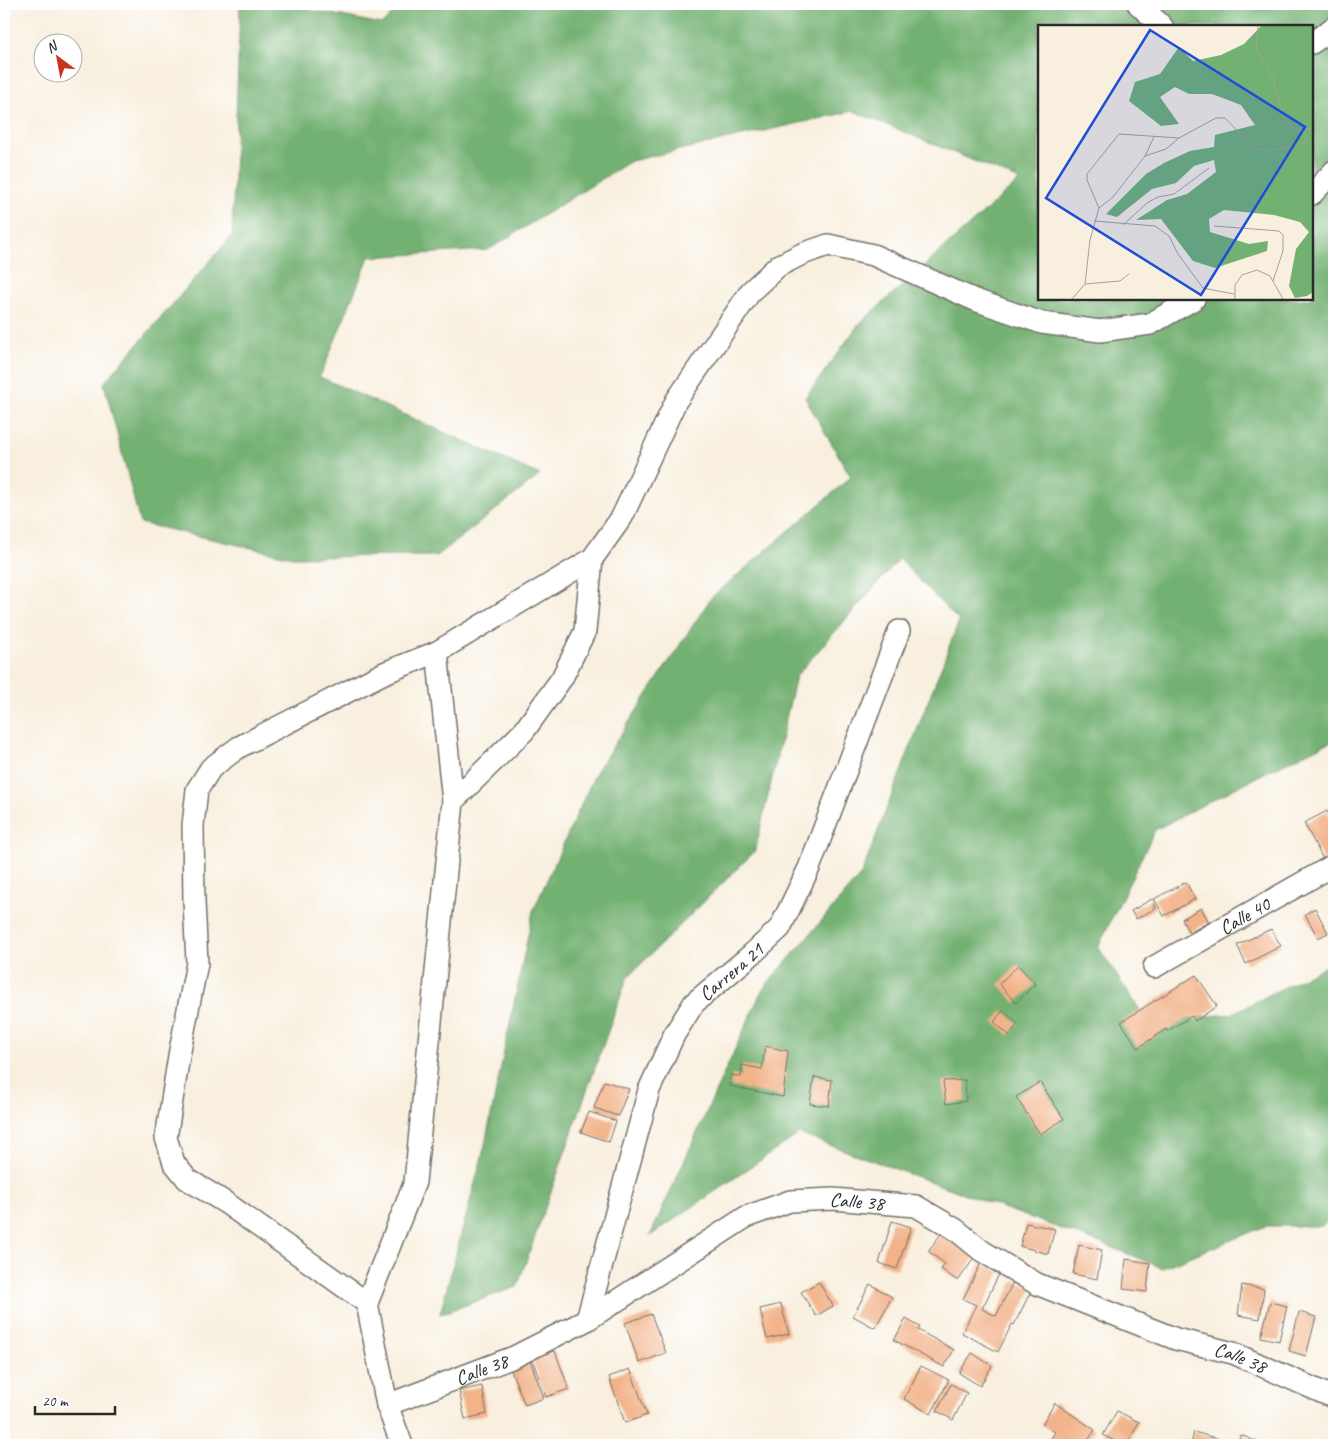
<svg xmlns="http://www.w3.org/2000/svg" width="1338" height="1449" font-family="Caveat,sans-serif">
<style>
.forest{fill:#73b172;stroke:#4f6e4e;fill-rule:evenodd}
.building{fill:#f2b389}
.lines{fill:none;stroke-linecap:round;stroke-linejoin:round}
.minor-casing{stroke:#73706a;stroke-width:24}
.minor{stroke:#fff;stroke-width:21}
.labels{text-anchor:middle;stroke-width:5;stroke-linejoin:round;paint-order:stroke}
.street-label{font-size:20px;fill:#2b2b2b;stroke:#fff}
.inset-road{fill:none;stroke:#a6a196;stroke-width:1}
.view{fill:#1d4ed8;fill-opacity:0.15;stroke:#1d4ed8;stroke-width:2.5}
.inset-edge{fill:none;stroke:#2b2b2b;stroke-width:2.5}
</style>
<rect width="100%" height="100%" fill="#fff"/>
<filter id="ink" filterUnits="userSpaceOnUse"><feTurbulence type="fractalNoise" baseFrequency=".02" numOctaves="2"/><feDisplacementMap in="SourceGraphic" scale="10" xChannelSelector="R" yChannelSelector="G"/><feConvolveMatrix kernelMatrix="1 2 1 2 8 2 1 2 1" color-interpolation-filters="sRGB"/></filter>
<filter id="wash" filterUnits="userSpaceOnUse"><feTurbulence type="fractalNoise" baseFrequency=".0096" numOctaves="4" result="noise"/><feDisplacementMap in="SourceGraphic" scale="20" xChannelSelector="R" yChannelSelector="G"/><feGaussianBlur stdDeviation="1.12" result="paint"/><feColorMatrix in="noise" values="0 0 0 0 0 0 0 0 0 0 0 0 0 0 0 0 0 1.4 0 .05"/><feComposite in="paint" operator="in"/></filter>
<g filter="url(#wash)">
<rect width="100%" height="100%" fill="#f8efde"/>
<path class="forest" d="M 240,4 L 280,4 L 382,24 L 403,4 L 1334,4 L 1334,740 L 1266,772 L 1155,830 L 1098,947 L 1148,1022 L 1231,1014 L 1334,962 L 1334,1214 L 1322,1226 L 1266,1226 L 1162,1268 L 1111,1247 L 799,1134 L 650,1236 L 762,990 L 861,875 L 959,621 L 899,559 L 796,676 L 755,851 L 627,978 L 517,1287 L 440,1314 L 484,1149 L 533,911 L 596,772 L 711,598 L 851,477 L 805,398 L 859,324 L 1020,180 L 853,111 L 631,161 L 488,250 L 369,257 L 320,377 L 540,475 L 437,556 L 292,557 L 140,523 L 104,383 L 232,236 ZM 1039,26 L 1312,26 L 1312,299 L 1039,299 Z"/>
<g id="blocks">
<g class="building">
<polygon points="1327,811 1334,825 1334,846 1330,848 1333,853 1323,859 1304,823"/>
<polygon points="1186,882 1195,899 1164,916 1154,899"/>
<polygon points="1152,899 1156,908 1136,919 1131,911"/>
<polygon points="1201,908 1209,922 1189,933 1182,919"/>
<polygon points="1315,908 1328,933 1318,938 1305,914"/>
<polygon points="1271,929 1281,946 1246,964 1237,945"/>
<polygon points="1018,965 1035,984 1016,1003 999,984"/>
<polygon points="1196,975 1217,1006 1195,1021 1192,1016 1167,1031 1166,1029 1138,1048 1121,1022"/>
<polygon points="1003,1010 1018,1024 1009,1035 994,1022"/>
<polygon points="765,1046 788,1051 783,1097 730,1086 732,1075 741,1077 742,1065 762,1069"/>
<polygon points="814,1077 832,1080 829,1106 810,1104"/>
<polygon points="965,1080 966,1101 946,1104 943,1081"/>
<polygon points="604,1081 629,1089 618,1116 594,1108"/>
<polygon points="1040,1082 1064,1119 1040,1134 1016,1097"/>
<polygon points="589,1112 616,1121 609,1142 581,1132"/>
<polygon points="892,1221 911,1227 897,1269 879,1263"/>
<polygon points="1026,1223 1055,1229 1048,1254 1020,1246"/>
<polygon points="946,1227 979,1251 958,1281 941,1269 945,1264 928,1251"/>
<polygon points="1079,1245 1102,1250 1097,1279 1073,1274"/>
<polygon points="1126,1259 1150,1263 1147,1292 1123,1289"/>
<polygon points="981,1263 1000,1272 982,1309 996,1316 1014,1280 1032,1289 1014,1325 1012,1324 998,1352 962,1333 976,1305 963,1299"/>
<polygon points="819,1282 833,1306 816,1316 801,1292"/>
<polygon points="870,1284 892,1297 875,1328 853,1316"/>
<polygon points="1242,1285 1264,1289 1260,1319 1238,1315"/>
<polygon points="1270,1302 1287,1306 1279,1341 1261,1337"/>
<polygon points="781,1304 789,1334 767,1339 760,1309"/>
<polygon points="1299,1312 1316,1317 1306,1356 1289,1351"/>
<polygon points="651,1314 666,1353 639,1363 625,1323"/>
<polygon points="906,1319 920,1327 918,1330 954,1350 944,1367 894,1340"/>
<polygon points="555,1351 569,1389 546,1397 532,1359"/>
<polygon points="972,1353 992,1366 980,1386 959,1373"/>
<polygon points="530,1360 544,1398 525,1405 510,1368"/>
<polygon points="921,1366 949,1380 931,1414 904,1399"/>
<polygon points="630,1369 647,1415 625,1423 609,1377"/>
<polygon points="951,1384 967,1393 953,1420 937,1411"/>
<polygon points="482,1386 487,1414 465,1419 459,1391"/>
<polygon points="1055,1403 1095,1430 1085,1445 1047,1445 1055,1432 1042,1424"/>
<polygon points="1117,1411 1139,1422 1127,1445 1123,1445 1103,1435"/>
<polygon points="1194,1432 1229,1442 1228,1445 1191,1445"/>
<polygon points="1241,1435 1260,1443 1259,1445 1237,1445"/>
</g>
</g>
</g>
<g filter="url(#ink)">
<use href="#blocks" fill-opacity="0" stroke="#73706a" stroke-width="1"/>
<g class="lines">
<g class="minor-casing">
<g id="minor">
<polyline points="1138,4 1162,26"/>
<polyline points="1312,43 1334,27"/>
<polyline points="1312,194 1334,171"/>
<polyline points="453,801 524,731 562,678 585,631 592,559"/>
<path id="s1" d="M 1154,967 L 1334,865"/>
<polyline points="367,1303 226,1203 187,1179 174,1163 166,1138 179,1056 197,963 194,901 193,825 197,790 211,768 239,747 384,673 437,652 592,559 622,517 676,401 751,291 778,266 802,254 828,245 873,255 975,300 1042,323 1100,331 1150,324 1194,299"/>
<path id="s2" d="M 587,1320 L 649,1090 L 674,1035 L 694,1003 L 751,955 L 780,928 L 809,868 L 899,631"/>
<path id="s3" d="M 387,1405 L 514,1357 L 587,1320 L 746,1217 L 790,1201 L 833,1199 L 916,1206 L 955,1229 L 982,1251 L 1037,1284 L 1176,1339 L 1233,1353 L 1328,1395 L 1334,1395"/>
<polyline points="402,1445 387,1405 367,1303 415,1182 453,801 437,652"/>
</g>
</g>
<use href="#minor" class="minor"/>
</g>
</g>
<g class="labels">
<g class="street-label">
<text dy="7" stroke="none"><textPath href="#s1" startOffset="104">Calle 40</textPath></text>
<text dy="7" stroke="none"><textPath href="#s2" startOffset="385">Carrera 21</textPath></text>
<text dy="7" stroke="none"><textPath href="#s3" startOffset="521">Calle 38</textPath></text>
<text dy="7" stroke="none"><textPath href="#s3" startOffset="941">Calle 38</textPath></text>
<text dy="7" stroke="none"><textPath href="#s3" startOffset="101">Calle 38</textPath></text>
</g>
</g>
<g transform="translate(1038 25)">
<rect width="275" height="275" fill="#f8efde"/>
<path d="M 223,1 L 275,1 L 275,267 L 269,271 L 257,273 L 251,261 L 258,224 L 271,207 L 262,197 L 236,190 L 186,185 L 171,194 L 172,207 L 211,219 L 230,216 L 229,226 L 177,243 L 155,236 L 123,194 L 98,195 L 129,175 L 149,169 L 178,147 L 176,135 L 156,141 L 138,158 L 114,164 L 79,192 L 68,189 L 108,149 L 126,138 L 152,126 L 176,122 L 177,110 L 217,100 L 203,80 L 174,69 L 151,69 L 137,62 L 122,72 L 141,99 L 123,101 L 91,76 L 97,57 L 122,49 L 141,22 L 155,36 L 183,30 L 206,19 Z" fill="#73b172"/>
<path class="inset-road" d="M 220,1 L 218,23 L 235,53 L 247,99 L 260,105 L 275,103M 107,131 L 128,124 L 141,113M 61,183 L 49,155 L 49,149 L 81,109 L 141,113 L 178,93 L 187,93 L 216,123 L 229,126 L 265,118 L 269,112 L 264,105M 56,196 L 117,201 L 131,211 L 140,229 L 165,263 L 196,269M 85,200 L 109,178 L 120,172 L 136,169 L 171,143M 176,201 L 241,206 L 245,210 L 245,226 L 235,256M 47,259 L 82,256 L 91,249M 34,274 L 47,259 L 52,215 L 61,183 L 75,172 L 107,131 L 116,112M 197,274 L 197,260 L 204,250 L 219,245 L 232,251 L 245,274"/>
<path class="view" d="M 112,5 L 267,102 L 163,270 L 8,173 Z"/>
<rect width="275" height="275" class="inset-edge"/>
</g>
<rect width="1338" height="1449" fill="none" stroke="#fff" stroke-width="20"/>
<g transform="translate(58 58) rotate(328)"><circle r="24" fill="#ffffff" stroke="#aaaaaa"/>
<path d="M0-4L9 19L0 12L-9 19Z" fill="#c8321e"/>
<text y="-8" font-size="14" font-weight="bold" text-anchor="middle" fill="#2b2b2b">N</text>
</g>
<path d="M35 1406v8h80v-8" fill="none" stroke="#2b2b2b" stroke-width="2.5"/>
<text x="42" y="1406" font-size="15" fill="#2b2b2b" stroke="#ffffff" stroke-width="4" paint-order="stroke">20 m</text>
</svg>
